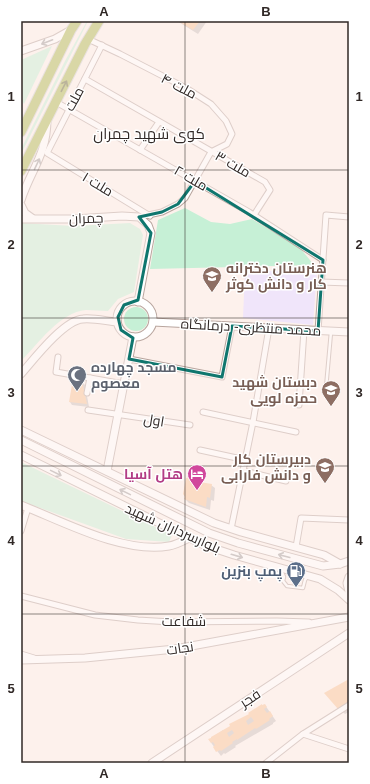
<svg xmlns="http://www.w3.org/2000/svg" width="370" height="784" font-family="Helvetica,Cairo,sans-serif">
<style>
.industrial{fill:#f0e5fa}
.green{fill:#c6f0d6}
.shadow{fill:#0003}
.building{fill:#f8c496;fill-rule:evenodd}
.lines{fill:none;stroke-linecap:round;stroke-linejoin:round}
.lane-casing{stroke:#b8a59e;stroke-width:4.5}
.street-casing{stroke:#b8a59e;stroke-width:7}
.secondary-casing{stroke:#b8a59e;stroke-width:9}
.highway-casing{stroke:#d1d0cf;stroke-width:11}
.lane{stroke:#fff;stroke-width:2.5}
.street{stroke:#fff;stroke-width:5}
.secondary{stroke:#fff;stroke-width:7}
.highway{stroke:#aeb851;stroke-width:9}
.oneway{stroke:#a29e9d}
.oneway2{stroke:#696939}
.marked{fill:none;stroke:#0f766e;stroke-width:3;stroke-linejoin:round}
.grid{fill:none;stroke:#302826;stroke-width:1;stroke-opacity:0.55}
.labels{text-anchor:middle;stroke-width:3;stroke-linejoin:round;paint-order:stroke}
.street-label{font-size:14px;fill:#302826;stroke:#fff}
.education-label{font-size:14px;font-weight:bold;fill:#785e54;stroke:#fff;text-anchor:end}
.worship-label{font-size:14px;font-weight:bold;fill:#5b616d;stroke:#fff;text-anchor:start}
.hotel-label{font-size:14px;font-weight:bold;fill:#b23c85;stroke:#fff;text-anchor:end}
.service-label{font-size:14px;font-weight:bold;fill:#4e5e75;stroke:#fff;text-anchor:end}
.neighbourhood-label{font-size:15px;fill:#302826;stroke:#fff}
.neatline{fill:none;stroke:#302826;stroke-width:1.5}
.grid-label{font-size:13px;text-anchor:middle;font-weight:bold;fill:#302826}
</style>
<rect width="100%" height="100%" fill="#fdf1ec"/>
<polygon class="industrial" points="245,271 317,271 313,325 243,318"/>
<g class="green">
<polygon points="87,21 88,21 21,154 21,149 65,61"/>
<polygon points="52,46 24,104 21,99 21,60"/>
<polygon points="185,208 211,222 230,224 252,219 300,248 314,265 150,269 158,220"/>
<path d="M 21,223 L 74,226 L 130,223 L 140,229 L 143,235 L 134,292 L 118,299 L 108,311 C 100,311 93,310 86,310 C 60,312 38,344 21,361 Z"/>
<circle cx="136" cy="319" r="12"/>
<polygon points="21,462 172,535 169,542 126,539 21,501"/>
</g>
<g class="shadow">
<polygon points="177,21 207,21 198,34"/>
<polygon points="82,382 85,385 89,407 72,405 70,402"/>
<polygon points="187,479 193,479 196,482 211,485 215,488 214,501 211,500 210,510 189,503 185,499"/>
<polygon points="349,680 349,712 345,714 339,708"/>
<polygon points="265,705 276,721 273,723 273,724 235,746 236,747 225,754 224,753 221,756 209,740 223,730 224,731"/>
</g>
<g class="building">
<polygon points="178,21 200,21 193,30"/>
<polygon points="73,379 82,381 87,404 69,402"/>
<polygon points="189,477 193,478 193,481 212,484 210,498 207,497 206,507 184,499 185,497 183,494 186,478"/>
<polygon points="349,679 349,702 338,709 324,693"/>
<path d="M 262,704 L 262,705 L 265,704 L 267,707 L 264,709 L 267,713 L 270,711 L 273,716 L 269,719 L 270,720 L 256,729 L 255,728 L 237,740 L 237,739 L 232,742 L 233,743 L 221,751 L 220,750 L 216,752 L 213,747 L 215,745 L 213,742 L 211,743 L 208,739 L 211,738 L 211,737 L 230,726 L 229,724 L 249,714 L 248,713 ZM 251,717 L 254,721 L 248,725 L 246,721 ZM 232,730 L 234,733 L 229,737 L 227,733 Z"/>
</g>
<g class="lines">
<g class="lane-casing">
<g id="lane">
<polyline points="326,388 331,332"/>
<polyline points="281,570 284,577 283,581 287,586 303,588 305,580 307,577"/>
</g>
</g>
<g class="street-casing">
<g id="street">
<polyline points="88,39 120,54 186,88 211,104 226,121 232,134 227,144 211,152 185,198 178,204 162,212 139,217"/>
<polyline points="102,45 47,153 150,216"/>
<polyline points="85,79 265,182 270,190 254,215"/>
<polyline points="56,102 249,212 323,260"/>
<polyline points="140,150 159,122"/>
<polyline points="321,282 349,283"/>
<polyline points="318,331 326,215 349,217"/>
<polyline points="58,357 56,372 124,384"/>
<polyline points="129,359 222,377 232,326"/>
<polyline points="87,393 90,378"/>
<polyline points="299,405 304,330"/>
<polyline points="88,410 190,425"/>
<polyline points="203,412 296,432"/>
<polyline points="200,450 246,460"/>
<polyline points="244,471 286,481"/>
<polyline points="231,529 253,422 269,328"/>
<polyline points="21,531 28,508"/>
<polyline points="296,547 301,518 349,520"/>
<polyline points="21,596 95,615 138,620 171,622 277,621 309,622"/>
<polyline points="21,654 34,658"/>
<polyline points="303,734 349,749"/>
<polyline points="266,763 303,734 349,705"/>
</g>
</g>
<g class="secondary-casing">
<g id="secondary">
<polyline points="21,51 55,39 71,30"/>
<path d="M 21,200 C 31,169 47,155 47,119"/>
<polyline points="21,205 25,213 32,218"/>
<polyline points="21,219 74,219 122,216 139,217 148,225 151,233 138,302"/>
<circle cx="135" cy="319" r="18"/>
<polyline points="153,322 349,332"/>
<path d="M 21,374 C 34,359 64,320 83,319 C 94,318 106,321 117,322"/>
<polyline points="21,430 214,523 241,532 324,555 340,564"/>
<polyline points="21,440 209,533 238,543 323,566 340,564 349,561"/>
<polyline points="21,455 204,545 234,555 320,579 338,590 349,600"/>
<polyline points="107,471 133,337"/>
<path d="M 21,505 C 64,522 123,554 169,546 C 176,545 183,541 189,538"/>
<polyline points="349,577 347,583 349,592"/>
<polyline points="21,660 85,658 175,649 349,617"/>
<polyline points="152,763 349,633"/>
</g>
</g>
<g class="highway-casing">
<g id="highway">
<polyline points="21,132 71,30 77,21"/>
<polyline points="21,171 85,44 99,21"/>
</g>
</g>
<use href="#lane" class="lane"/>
<use href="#street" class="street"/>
<use href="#secondary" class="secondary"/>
<use href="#highway" class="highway"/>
</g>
<defs><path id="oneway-shaft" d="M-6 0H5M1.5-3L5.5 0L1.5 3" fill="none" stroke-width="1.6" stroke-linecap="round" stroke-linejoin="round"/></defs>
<g class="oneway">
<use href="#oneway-shaft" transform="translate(47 42) rotate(159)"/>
<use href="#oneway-shaft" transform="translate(37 164) rotate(-65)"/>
<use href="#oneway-shaft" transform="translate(56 473) rotate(26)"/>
<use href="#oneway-shaft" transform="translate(125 492) rotate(-154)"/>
<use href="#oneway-shaft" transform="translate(237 556) rotate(16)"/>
<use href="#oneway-shaft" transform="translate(284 556) rotate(-165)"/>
</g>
<use class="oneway2" href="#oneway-shaft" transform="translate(64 86) rotate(-63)"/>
<path d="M0 0H370V784H0ZM 195,181 L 323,260 L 318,331 L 232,326 L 222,377 L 129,359 L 133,338 L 121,330 L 118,317 L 124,305 L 138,300 L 151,233 L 139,217 L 162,212 L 178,204 Z" fill="#fdf1ec" fill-opacity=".55" fill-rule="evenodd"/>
<path class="marked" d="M 195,181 L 323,260 L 318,331 L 232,326 L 222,377 L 129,359 L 133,338 L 121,330 L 118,317 L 124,305 L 138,300 L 151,233 L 139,217 L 162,212 L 178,204 Z"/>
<path class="grid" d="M 185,21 L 185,763M 21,170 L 349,170M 21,318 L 349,318M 21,466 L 349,466M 21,614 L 349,614"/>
<defs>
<g id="school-pin" transform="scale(1)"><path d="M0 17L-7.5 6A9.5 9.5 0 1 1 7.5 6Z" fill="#8d6e63" stroke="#fff"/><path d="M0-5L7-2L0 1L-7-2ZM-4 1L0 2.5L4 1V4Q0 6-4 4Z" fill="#fff"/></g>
<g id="mosque-pin" transform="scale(1)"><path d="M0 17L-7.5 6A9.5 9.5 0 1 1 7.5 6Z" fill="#6b7280" stroke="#fff"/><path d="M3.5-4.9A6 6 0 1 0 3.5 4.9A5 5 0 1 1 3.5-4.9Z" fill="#fff"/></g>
<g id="hotel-pin" transform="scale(1)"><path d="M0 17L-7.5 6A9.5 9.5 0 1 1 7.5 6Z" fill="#d1479c" stroke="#fff"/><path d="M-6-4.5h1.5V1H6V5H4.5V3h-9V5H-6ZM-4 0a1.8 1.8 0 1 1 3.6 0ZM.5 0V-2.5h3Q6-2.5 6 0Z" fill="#fff"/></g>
<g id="fuel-pin" transform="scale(1)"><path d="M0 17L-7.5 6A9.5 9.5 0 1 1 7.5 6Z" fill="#5c6f8a" stroke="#fff"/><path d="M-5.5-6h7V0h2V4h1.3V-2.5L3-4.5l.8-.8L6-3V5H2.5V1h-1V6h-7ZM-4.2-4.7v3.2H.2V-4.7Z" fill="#fff"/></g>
</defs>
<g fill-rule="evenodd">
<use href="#school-pin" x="212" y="276"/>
<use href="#mosque-pin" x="77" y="375"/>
<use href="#school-pin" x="331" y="390"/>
<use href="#school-pin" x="325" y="467"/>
<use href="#hotel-pin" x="197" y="474"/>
<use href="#fuel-pin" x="296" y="571"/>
</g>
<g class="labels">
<g class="street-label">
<text transform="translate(179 86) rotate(28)" y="5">ملت ۴</text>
<text transform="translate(74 99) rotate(-62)" y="5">ملت</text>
<text transform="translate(233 164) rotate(30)" y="5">ملت ۳</text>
<text transform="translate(191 178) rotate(30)" y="5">ملت ۲</text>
<text transform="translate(98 184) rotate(31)" y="5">ملت ۱</text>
<text transform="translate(86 218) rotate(-2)" y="5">چمران</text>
<text transform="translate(251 327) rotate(3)" y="5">محمد منتظری- درمانگاه</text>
<text transform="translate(154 420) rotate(9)" y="5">اول</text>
<text transform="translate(173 528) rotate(24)" y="5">بلوارسرداران شهید</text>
<text x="184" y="626">شفاعت</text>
<text transform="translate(180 648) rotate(-9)" y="5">نجات</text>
<text transform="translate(250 698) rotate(-33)" y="5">فجر</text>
</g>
<g class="education-label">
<text x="226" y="273" text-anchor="start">هنرستان دخترانه<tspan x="226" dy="16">کار و دانش کوثر</tspan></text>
<text x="317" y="387">دبستان شهید<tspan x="317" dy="16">حمزه لویی</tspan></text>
<text x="311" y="464">دبیرستان کار<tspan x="311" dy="16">و دانش فارابی</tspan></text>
</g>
<g class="worship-label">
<text x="91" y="372">مسجد چهارده<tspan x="91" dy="16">معصوم</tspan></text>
</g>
<g class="hotel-label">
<text x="183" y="479">هتل آسیا</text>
</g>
<g class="service-label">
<text x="282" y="576">پمپ بنزین</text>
</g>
<g class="neighbourhood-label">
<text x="149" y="139">کوی شهید چمران</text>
</g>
</g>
<rect width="370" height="784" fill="none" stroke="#ffffff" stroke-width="44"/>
<rect x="22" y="22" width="326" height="740" class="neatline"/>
<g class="grid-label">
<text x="104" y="16">A</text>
<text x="266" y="16">B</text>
<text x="11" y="101">1</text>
<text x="359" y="101">1</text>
<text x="11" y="249">2</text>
<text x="359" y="249">2</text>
<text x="11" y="397">3</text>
<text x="359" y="397">3</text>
<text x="11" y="545">4</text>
<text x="359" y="545">4</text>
<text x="11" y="693">5</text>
<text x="359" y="693">5</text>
<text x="104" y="778">A</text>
<text x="266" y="778">B</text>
</g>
</svg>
